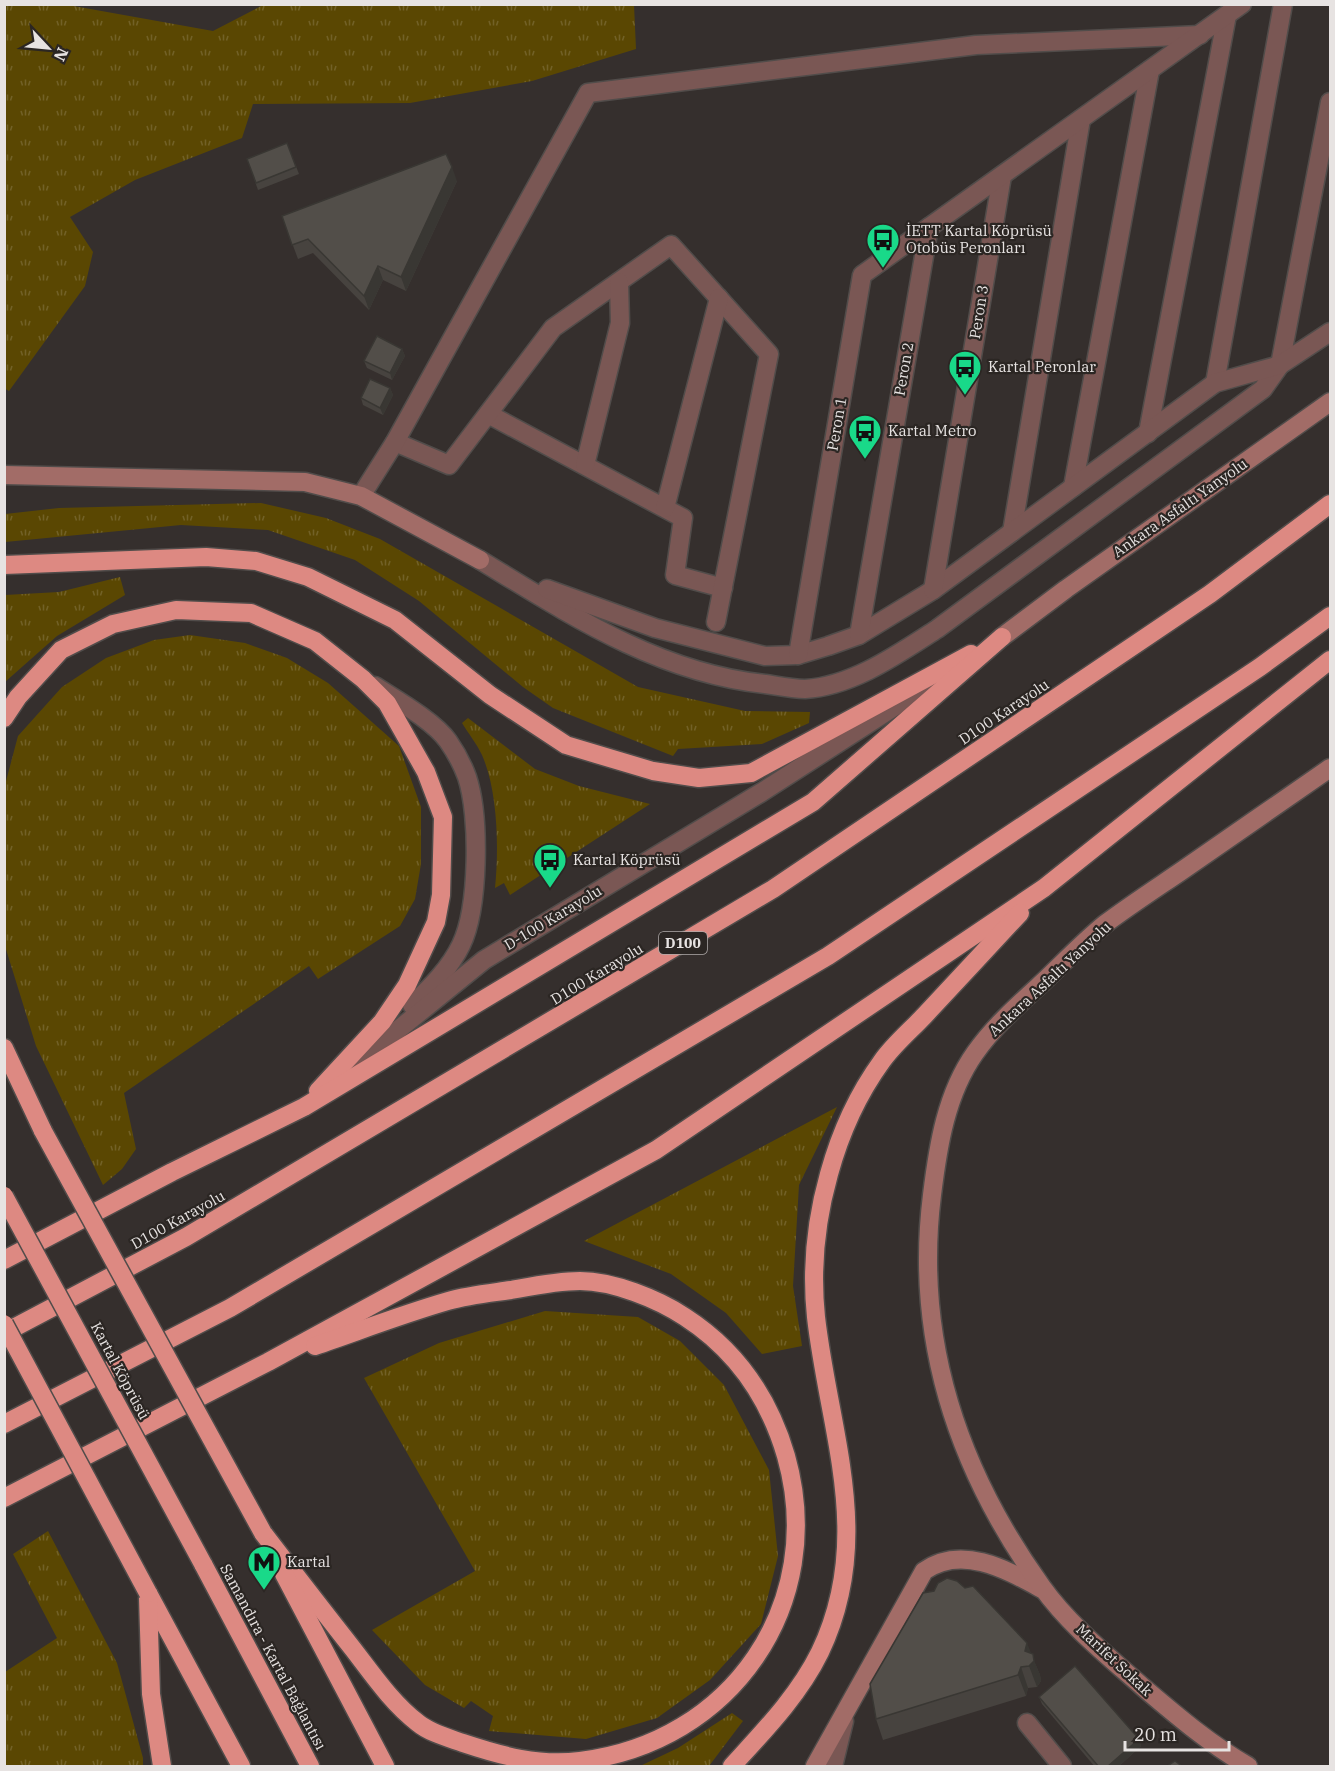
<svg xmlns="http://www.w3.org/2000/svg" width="1335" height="1771" font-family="'IBM Plex Serif',serif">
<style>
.grass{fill:url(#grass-tufts)}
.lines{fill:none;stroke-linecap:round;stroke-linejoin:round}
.lane-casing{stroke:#514c4a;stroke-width:21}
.street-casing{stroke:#514c4a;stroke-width:21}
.secondary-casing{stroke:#514c4a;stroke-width:21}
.highway-casing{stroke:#514c4a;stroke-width:21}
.lane{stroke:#7a5754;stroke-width:18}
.street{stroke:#7a5754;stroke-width:18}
.secondary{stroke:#a26c67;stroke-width:18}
.highway{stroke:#dd8982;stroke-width:18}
.highway-bridge-casing{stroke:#514c4a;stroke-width:21;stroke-linecap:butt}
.highway-bridge{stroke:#dd8982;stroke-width:18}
.wall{fill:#47433f}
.shaded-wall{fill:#393733}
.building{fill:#524e49;stroke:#393733;stroke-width:1.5}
.labels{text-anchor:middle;stroke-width:4.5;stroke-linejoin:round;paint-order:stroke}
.shield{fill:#2b2623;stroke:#afaaa9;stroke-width:1.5}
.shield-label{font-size:14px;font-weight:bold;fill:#e7e3e2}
.poi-label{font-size:15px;fill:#e7e3e2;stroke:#2b2623;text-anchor:start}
.street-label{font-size:15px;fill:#e7e3e2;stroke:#2b2623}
</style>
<defs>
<pattern id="grass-tufts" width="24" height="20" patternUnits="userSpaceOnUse" patternTransform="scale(1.5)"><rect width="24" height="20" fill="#5a4702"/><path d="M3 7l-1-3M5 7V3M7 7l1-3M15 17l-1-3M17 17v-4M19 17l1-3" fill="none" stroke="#726127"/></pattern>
</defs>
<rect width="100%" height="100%" fill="#352f2d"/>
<g class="grass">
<polygon points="5,4 68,5 213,31 263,5 634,5 636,49 532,81 410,103 253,104 242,138 135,180 70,217 93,252 85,286 9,391 4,388"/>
<polygon points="261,503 326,518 380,539 638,687 745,711 810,712 809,723 762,744 678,749 673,756 553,708 523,687 419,601 355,560 268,530 181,525 5,542 5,514 59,508"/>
<polygon points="120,577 125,595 57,636 5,682 5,595 59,592"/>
<polygon points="190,635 245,643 287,658 328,683 399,746 421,807 421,864 415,899 400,926 318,979 309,966 124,1093 136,1149 122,1169 103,1185 36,1046 5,946 5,785 18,736 62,687 106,658 154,640"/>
<path d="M 468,718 L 535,769 L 579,786 L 650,804 L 510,895 L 504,883 L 495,888 C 499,849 498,791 482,755 C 477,744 468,733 462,723 Z"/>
<polygon points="837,1107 799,1185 793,1286 802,1346 762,1354 726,1313 671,1274 584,1241"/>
<polygon points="545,1311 638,1317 680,1341 724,1385 769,1470 778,1556 761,1624 710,1680 657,1718 586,1739 489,1731 493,1716 471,1701 464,1708 425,1685 372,1630 475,1571 364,1378 439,1343"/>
<polygon points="48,1531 117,1663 143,1758 143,1766 5,1766 5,1672 57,1638 13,1554"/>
<polygon points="732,1713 743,1721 709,1766 640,1766 678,1748"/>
</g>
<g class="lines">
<g class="lane-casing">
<g id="lane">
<polyline points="1215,383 1283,4"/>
<polyline points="488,414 683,518 675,575 723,588"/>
<polyline points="1148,433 1227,15"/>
<polyline points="395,442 449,465 553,328 671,245 769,354 716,622"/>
<polyline points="585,465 620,323 619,282"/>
<polyline points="1073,487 1150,70"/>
<polyline points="361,496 395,442 588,93 976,45 1200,35"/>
<polyline points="665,508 719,298"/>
<polyline points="1012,532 1081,119"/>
<path d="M 480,560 C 569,614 658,673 765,684 C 778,686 792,689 805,689 C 853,686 898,654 937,629 L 1263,389 L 1280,365 L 1330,102"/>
<polyline points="547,589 655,628 765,656 798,655 828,646 859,635 933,590 1215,383 1280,365 1330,332"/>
<polyline points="933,590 1002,176"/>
<polyline points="859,635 929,227"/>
<polyline points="798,655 862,275 1242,4"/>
<path d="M 375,686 C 395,699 434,721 448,741 C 455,751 463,766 467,777 C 480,816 479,908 461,945 C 450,968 431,987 412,1005"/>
<polyline points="335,1081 484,960 762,792 925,687"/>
</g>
</g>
<g class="street-casing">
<g id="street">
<polyline points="1027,1723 1062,1766"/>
<polyline points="833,1766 844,1721"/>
</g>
</g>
<g class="secondary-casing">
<g id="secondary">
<polyline points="4,475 305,482 361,496 480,560"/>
<polyline points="1002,637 1066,589 1330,402"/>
<path d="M 815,1766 L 924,1571 C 962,1544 1007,1570 1042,1589"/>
<path d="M 1248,1766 C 1211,1745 1177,1716 1144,1688 C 1109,1657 1069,1625 1042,1587 C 958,1470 914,1339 932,1195 C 938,1146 946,1094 975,1053 C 994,1026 1019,1004 1043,982 C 1063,963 1083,942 1105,924 C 1129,906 1155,889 1180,872 C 1230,837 1280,803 1330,768"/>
</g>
</g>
<g class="highway-casing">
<g id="highway">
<polyline points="4,565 206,557 256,561 308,577 395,620 490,695 566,745 653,771 699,778 751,773 971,654"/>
<polyline points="4,718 18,697 61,650 113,624 176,610 251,613 315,641 363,679 387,703 426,772 443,817 441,895 436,922 407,985 382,1022 318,1091"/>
<polyline points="4,1048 43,1131"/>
<polyline points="4,1260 172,1172 304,1107 813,802 1002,637"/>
<polyline points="4,1333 186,1237 773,889 1210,594 1330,504"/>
<polyline points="4,1424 230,1308 828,956 1260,667 1330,616"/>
<polyline points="4,1498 268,1362 656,1150 1044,888 1330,660"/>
<path d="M 263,1533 C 293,1572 323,1611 353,1649 C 373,1675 392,1703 418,1723 C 430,1733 449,1738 463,1743 C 502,1756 538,1766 580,1761 C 731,1743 828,1604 786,1456 C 769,1398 736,1350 685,1317 C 658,1299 613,1281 580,1281 C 557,1281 533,1286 511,1290 C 490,1293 468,1295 448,1301 C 403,1314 359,1331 315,1346"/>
<polyline points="203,1564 310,1766"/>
<polyline points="284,1574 385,1766"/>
<polyline points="148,1593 241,1766"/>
<polyline points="148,1598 151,1694 162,1766"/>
<path d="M 732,1766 C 764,1731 799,1695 820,1652 C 875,1537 829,1432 816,1317 C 811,1269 816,1220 829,1174 C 840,1134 858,1094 882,1061 C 894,1044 911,1030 925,1015 C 957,981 988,947 1020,913"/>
</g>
</g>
<use href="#lane" class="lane"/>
<use href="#street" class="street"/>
<use href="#secondary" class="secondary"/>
<use href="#highway" class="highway"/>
<g class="highway-bridge-casing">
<g id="highway-bridge">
<polyline points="43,1131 263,1533"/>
<polyline points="4,1196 203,1564"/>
<polyline points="4,1324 148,1593"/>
</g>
</g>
<use href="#highway-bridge" class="highway-bridge"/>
</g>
<g class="wall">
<polygon points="287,143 299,174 258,190 247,159"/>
<polygon points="457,181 406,291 383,280 369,310 313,253 298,259 282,216"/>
<polygon points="402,349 405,356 392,380 367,368 364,361"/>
<polygon points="390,388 393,395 383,415 363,405 361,398"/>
<polygon points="1031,1654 1040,1675 1041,1681 1037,1687 1028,1688 1026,1696 883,1740 876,1719"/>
<polygon points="1039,1697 1139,1739 1141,1746 1118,1767 1095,1767 1042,1704"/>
</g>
<g class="shaded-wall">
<polygon points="452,167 457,181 406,291 401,277"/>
<polygon points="378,266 383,280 369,310 364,296"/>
<polygon points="402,349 405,356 392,380 390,373"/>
<polygon points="390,388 393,395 383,415 380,408"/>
<polygon points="1027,1643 1040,1675 1041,1681 1037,1687 1029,1666 1025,1651"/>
<polygon points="1021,1667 1028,1688 1026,1696 1018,1675"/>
<polygon points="1139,1739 1141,1746 1118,1767 1107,1767"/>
</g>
<g class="building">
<polygon points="287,143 296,167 256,183 247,159"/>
<polygon points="446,154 452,167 401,277 378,266 364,296 308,239 292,245 282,216"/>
<polygon points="377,336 402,349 390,373 364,361"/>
<polygon points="370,379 390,388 380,408 361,398"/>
<polygon points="947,1578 957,1581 965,1588 973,1586 1027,1643 1025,1651 1033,1654 1034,1661 1029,1666 1021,1667 1018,1675 876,1719 870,1684 923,1593 934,1591 938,1583"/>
<polygon points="1075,1666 1139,1739 1107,1767 1099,1767 1039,1697"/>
<polygon points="1175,1761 1183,1767 1166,1767"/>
</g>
<defs>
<g id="bus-pin" transform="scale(1.725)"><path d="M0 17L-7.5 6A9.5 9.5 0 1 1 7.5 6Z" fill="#19d989" stroke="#2b2623"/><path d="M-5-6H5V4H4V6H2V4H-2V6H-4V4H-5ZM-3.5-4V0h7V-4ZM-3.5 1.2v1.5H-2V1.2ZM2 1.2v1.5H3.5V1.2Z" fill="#111"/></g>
<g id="metro-pin" transform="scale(1.725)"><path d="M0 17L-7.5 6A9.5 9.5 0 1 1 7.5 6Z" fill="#19d989" stroke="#2b2623"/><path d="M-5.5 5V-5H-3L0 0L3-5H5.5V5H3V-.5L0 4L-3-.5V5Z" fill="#111"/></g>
</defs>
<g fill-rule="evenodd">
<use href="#bus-pin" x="883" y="240"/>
<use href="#bus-pin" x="965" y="367"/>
<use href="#bus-pin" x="865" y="431"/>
<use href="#bus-pin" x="550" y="860"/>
<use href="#metro-pin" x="264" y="1562"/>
</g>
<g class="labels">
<rect class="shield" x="659" y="932" width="48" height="22" rx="4.5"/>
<g class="shield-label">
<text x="683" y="948">D100</text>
</g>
<g class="poi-label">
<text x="906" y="236">İETT Kartal Köprüsü<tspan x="906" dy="17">Otobüs Peronları</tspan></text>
<text x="988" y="372">Kartal Peronlar</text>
<text x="888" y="436">Kartal Metro</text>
<text x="573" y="865">Kartal Köprüsü</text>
<text x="287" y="1567">Kartal</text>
</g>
<g class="street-label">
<text transform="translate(979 312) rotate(-81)" y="5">Peron 3</text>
<text transform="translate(904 369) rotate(-80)" y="5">Peron 2</text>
<text transform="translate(837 424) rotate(-80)" y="5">Peron 1</text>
<text transform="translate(1180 508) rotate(-35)" y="5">Ankara Asfaltı Yanyolu</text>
<text transform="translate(1004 712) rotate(-34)" y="5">D100 Karayolu</text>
<text transform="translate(553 918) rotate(-31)" y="5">D-100 Karayolu</text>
<text transform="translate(597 974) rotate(-31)" y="5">D100 Karayolu</text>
<text transform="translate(1050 979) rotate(-43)" y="5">Ankara Asfaltı Yanyolu</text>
<text transform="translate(178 1220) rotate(-29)" y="5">D100 Karayolu</text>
<text transform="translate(120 1371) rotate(62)" y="5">Kartal Köprüsü</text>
<text transform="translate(273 1657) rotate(62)" y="5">Samandıra - Kartal Bağlantısı</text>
<text transform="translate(1114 1660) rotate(43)" y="5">Marifet Sokak</text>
</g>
</g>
<rect width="1335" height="1771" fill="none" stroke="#e7e3e2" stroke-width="12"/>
<g transform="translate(48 48) rotate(116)" stroke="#2b2623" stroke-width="4.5" paint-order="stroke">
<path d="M0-4.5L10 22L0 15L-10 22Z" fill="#e7e3e2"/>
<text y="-9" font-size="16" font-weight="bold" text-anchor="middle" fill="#e7e3e2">N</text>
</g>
<path d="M1125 1741v9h104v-9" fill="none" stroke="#e7e3e2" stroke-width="3"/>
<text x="1134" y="1741" font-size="18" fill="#e7e3e2" stroke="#2b2623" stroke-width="4.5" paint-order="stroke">20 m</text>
</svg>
